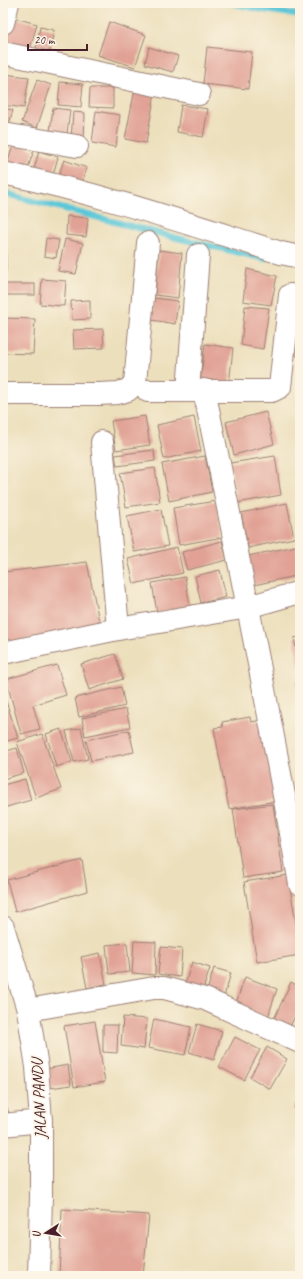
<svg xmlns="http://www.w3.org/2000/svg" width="303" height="1279" font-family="Caveat,sans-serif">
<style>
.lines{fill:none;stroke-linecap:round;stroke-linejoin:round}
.stream{stroke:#5dc7d8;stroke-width:6}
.building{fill:#e1a295}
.minor-casing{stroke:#9b7f74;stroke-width:24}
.minor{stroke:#fff;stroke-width:22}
.labels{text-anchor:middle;stroke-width:3.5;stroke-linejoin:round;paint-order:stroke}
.street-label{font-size:16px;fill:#4a1f2b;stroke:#fcf5e5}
</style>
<rect width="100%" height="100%" fill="#fcf5e5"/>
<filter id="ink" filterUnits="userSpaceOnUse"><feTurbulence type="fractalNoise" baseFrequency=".025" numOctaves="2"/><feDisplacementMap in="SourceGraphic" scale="8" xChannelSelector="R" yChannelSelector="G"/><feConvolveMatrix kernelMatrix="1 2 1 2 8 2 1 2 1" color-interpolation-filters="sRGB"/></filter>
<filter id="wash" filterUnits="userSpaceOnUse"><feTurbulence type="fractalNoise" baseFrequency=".012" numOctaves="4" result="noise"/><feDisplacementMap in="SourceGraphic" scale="16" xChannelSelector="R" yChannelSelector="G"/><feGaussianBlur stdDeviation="0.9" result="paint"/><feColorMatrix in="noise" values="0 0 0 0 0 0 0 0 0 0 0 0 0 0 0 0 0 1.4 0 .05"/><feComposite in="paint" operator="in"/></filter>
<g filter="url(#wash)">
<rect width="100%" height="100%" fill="#ecdfbc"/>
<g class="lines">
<g class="stream">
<polyline points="231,3 263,10 300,15"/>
<polyline points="3,193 177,238 265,259"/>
</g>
</g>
<g id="blocks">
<g class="building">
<polygon points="11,17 37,24 29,53 4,47"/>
<polygon points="109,22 146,35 135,67 98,55"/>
<polygon points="40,27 54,30 49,56 35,54"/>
<polygon points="149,47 178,56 173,72 145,64"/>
<polygon points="207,47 252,52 248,89 203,84"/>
<polygon points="3,74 29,77 24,108 3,105"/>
<polygon points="37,80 51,85 37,128 22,122"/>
<polygon points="60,82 83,84 81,107 58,105"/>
<polygon points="90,88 113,88 113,108 89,107"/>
<polygon points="135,89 155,93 146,143 125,139"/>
<polygon points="181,105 208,109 203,137 177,132"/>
<polygon points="3,108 13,110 8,128 3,126"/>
<polygon points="53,108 70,110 66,142 49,139"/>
<polygon points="96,111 120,115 116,147 92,143"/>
<polygon points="73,112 85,113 84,140 71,139"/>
<polygon points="14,143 34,150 26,174 6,167"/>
<polygon points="39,151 58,157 52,179 33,173"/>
<polygon points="64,160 87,168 80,188 57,180"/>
<polygon points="67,216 88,218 86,237 66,235"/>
<polygon points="46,238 59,240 56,258 44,256"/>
<polygon points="65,239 83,243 76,274 58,271"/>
<polygon points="159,250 182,253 178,298 155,295"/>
<rect x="3" y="254" width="3" height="17"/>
<polygon points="247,269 277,276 271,305 243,301"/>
<polygon points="42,279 66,281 64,306 40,304"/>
<rect x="5" y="284" width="30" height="11"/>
<polygon points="154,298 178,301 175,324 152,320"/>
<polygon points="90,300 90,319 72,320 71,301"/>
<polygon points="245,306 269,308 263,349 241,345"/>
<polygon points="3,318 35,319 33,354 3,353"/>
<polygon points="297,325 300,325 300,356 296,356"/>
<polygon points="103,329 104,348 74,349 73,330"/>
<polygon points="205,344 233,348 229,385 200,383"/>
<polygon points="266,412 274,444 234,455 226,422"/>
<polygon points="145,416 150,445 116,450 111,421"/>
<polygon points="194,417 201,451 164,459 157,425"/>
<polygon points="154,450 155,461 117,466 115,455"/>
<polygon points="205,456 212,492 169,501 162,464"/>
<polygon points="275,456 281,495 237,503 230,463"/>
<polygon points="155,468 160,502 126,507 120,473"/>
<polygon points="216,501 223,537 179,545 173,508"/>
<polygon points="287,503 294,538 248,548 241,513"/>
<polygon points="161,509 168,546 134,552 127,516"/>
<polygon points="222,541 227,560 187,570 182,552"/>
<polygon points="296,546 300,564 300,575 254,585 248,556"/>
<polygon points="177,547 183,573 134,584 128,559"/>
<polygon points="87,562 100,626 3,644 3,572"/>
<polygon points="220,570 226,597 201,603 195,576"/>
<polygon points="185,577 190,606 157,613 152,583"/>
<polygon points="300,637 300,665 299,665 294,638"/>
<polygon points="115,654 123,679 89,690 81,664"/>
<polygon points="57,665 66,695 33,705 40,729 21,734 6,679"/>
<polygon points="300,682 300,701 299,701 296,683"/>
<polygon points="121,687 125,706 79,717 75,698"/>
<polygon points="3,692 18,738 3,742"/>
<polygon points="126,709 130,727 85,736 82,718"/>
<polygon points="250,717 251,722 262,720 277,801 229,809 214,728 223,727 222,722"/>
<polygon points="81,728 88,759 74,762 66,731"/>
<polygon points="61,729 72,762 56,767 46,734"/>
<polygon points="129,730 134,752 91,761 86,740"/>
<polygon points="42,734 61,789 36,798 17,742"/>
<polygon points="17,748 24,773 3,779 3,752"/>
<polygon points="25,779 31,800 3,808 3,785"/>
<polygon points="273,804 283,872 243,878 233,809"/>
<polygon points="82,860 87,891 15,912 7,880"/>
<polygon points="288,875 300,947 300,955 257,962 244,882"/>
<polygon points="134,941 156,942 155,975 132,973"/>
<polygon points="127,943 130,972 109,974 106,945"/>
<polygon points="161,947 182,949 180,977 158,974"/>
<polygon points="100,953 106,984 87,988 81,957"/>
<polygon points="192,962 210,968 201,996 183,990"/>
<polygon points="214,968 231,973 223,1000 206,994"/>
<polygon points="245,977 277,989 268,1017 235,1006"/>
<polygon points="291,982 300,987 300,1005 289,1029 273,1021"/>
<polygon points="123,1017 147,1019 144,1049 121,1046"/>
<polygon points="154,1019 191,1027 185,1055 148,1048"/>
<polygon points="95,1021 105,1082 74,1087 64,1026"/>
<polygon points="197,1024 222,1031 214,1060 189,1052"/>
<polygon points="103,1025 118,1025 117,1053 103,1052"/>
<polygon points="235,1037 260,1050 244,1080 219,1067"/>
<polygon points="267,1047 287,1059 270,1089 250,1077"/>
<polygon points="68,1065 71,1085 50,1088 46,1069"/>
<polygon points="3,1095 10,1117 3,1119"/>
<polygon points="300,1097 300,1112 294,1108"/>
<polygon points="62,1209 149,1215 143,1276 59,1276"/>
</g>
</g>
</g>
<g filter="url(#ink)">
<use href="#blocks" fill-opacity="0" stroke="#9b7f74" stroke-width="1"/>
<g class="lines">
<g class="minor-casing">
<g id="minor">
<polyline points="3,23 8,3"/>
<polyline points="3,53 199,94"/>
<polyline points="3,134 77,146"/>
<path d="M 3,173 C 98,193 189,224 281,253 L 300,257"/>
<path d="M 204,390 C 238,555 271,719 300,884"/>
<polyline points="148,391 272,391 280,387 290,295"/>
<polyline points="188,391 198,255"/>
<polyline points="3,394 99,394 118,393 128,390 135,383 148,243"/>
<polyline points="102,442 118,629"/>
<polyline points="3,653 118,629 248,607 300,592"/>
<polyline points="3,927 28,1010 37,1067 41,1121 41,1196 39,1276"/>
<polyline points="28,1010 154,988 164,988 205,999 300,1042"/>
<polyline points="3,1125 41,1121"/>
</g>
</g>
<use href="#minor" class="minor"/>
</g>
</g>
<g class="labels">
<g class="street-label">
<text transform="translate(38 1099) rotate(-93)" y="6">JALAN PANDU</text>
</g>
</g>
<rect width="303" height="1279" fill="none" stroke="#fcf5e5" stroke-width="16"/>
<g transform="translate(46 1233) rotate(258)" stroke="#fcf5e5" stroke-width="3" paint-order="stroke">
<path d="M0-3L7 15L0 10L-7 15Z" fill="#4a1f2b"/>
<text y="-6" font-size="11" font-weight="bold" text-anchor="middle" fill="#4a1f2b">U</text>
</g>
<path d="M28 44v6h59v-6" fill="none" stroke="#4a1f2b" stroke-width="2"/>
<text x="34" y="44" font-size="12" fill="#4a1f2b" stroke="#fcf5e5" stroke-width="3" paint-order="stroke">20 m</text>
</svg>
